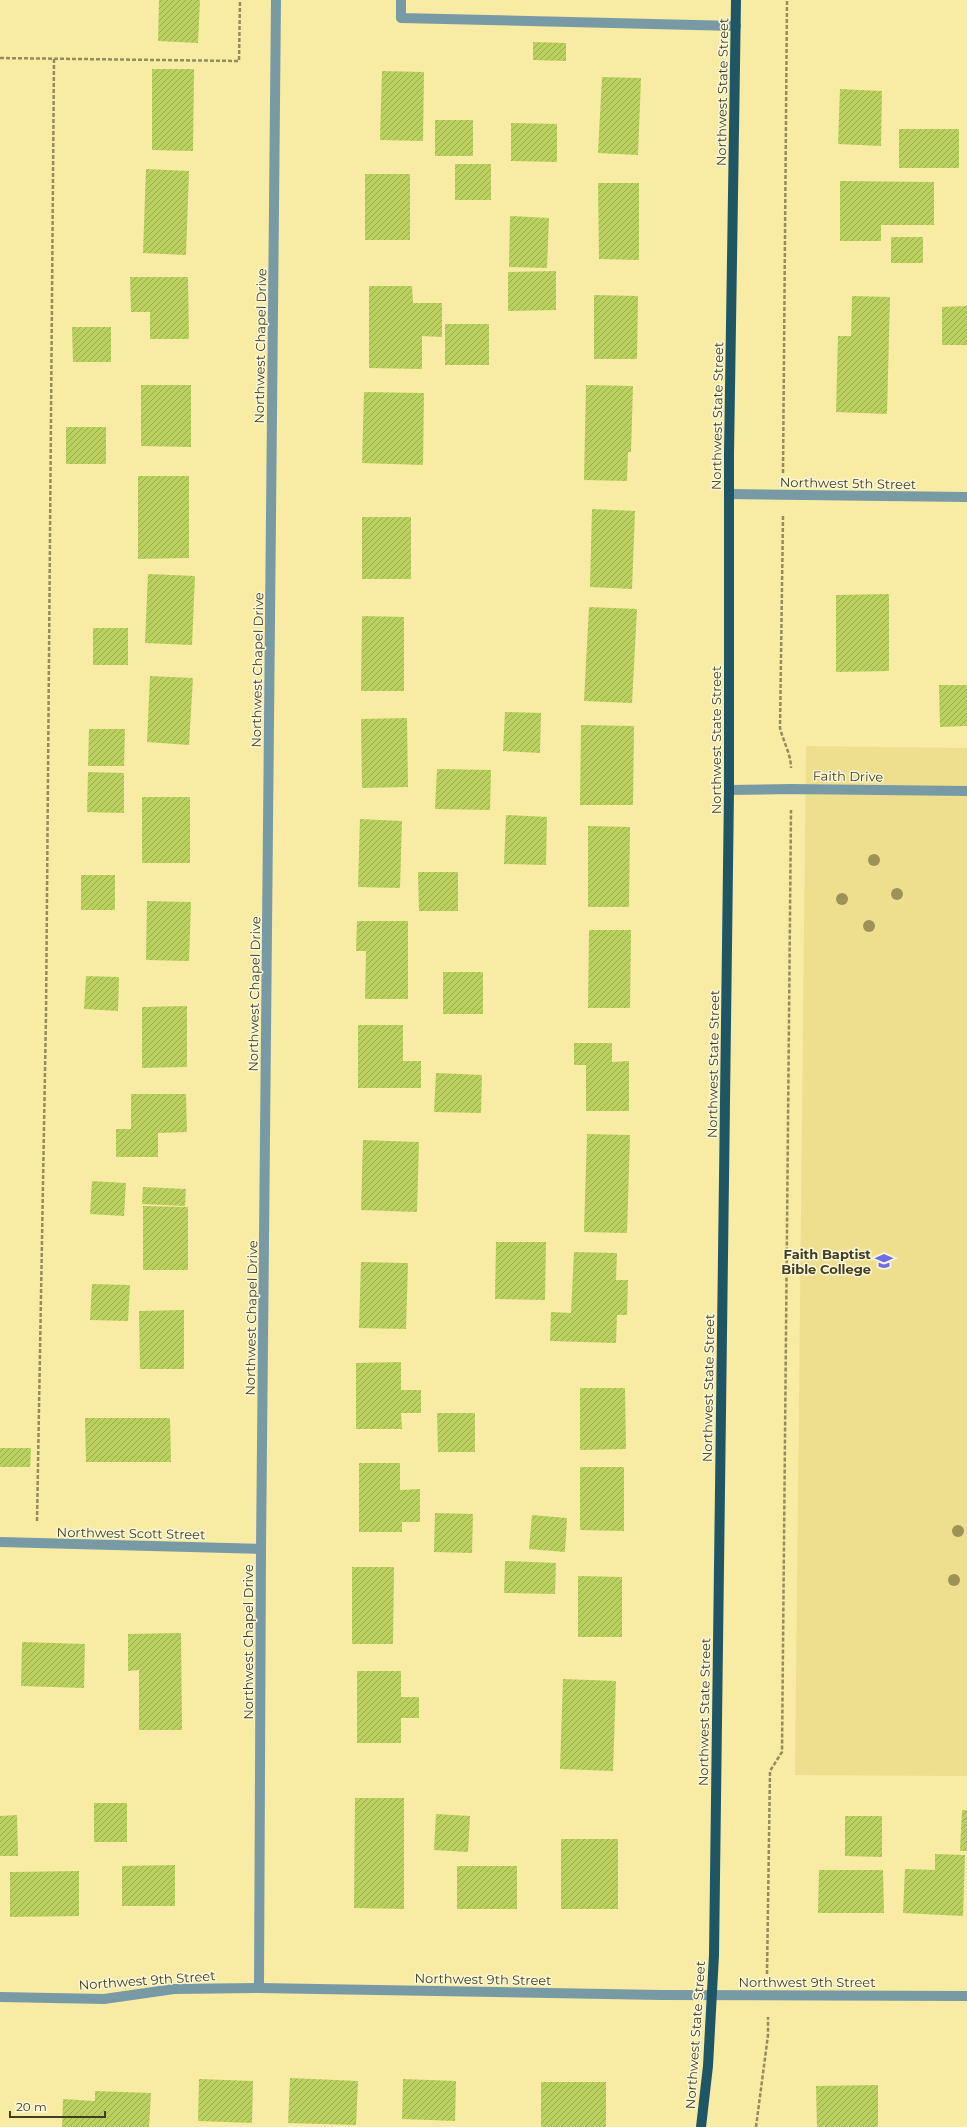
<svg xmlns="http://www.w3.org/2000/svg" width="967" height="2127" font-family="Montserrat,sans-serif">
<style>
.built{fill:#eddf8e}
.building{fill:url(#building-hatch)}
.lines{fill:none;stroke-linecap:round;stroke-linejoin:round}
.path{stroke:#948c5b;stroke-width:2.5;stroke-dasharray:4 2;stroke-linecap:butt}
.minor{stroke:#789aa5;stroke-width:10}
.major{stroke:#1f5666;stroke-width:10}
.tree{fill:#9e9357}
.labels{text-anchor:middle;stroke-width:3;stroke-linejoin:round;paint-order:stroke}
.street-label{font-size:13px;fill:#423d1f;stroke:#fcf8dc}
.poi-label{font-size:13px;font-weight:bold;fill:#423d1f;stroke:#fcf8dc;text-anchor:end}
</style>
<defs>
<pattern id="building-hatch" width="6" height="6" patternUnits="userSpaceOnUse"><rect width="6" height="6" fill="#bad15f"/><path d="M-1 1l2-2M0 6l6-6M5 7l2-2" fill="none" stroke="#99ab4e"/></pattern>
</defs>
<rect width="100%" height="100%" fill="#f8eba3"/>
<polygon class="built" points="806,746 967,748 967,1776 795,1775"/>
<g class="building">
<polygon points="159,0 200,0 198,43 158,41"/>
<polygon points="533,42 566,43 566,61 533,60"/>
<polygon points="152,69 194,69 193,151 152,150"/>
<polygon points="382,71 424,72 423,141 380,140"/>
<polygon points="602,77 641,78 638,155 598,153"/>
<polygon points="840,89 882,91 881,146 838,144"/>
<rect x="435" y="120" width="38" height="36"/>
<polygon points="511,123 557,124 557,162 511,161"/>
<rect x="899" y="129" width="60" height="39"/>
<rect x="455" y="164" width="36" height="36"/>
<polygon points="146,169 189,171 186,255 143,253"/>
<rect x="365" y="174" width="45" height="66"/>
<polygon points="840,181 934,182 934,225 881,225 881,241 840,241"/>
<polygon points="598,183 639,183 639,260 599,259"/>
<polygon points="510,216 549,218 547,268 509,267"/>
<rect x="891" y="237" width="32" height="26"/>
<polygon points="556,271 556,310 508,311 508,272"/>
<polygon points="130,277 188,277 189,339 150,339 150,312 131,312"/>
<polygon points="369,286 412,286 413,303 442,303 442,337 422,336 422,369 369,368"/>
<polygon points="594,295 638,296 637,359 594,359"/>
<polygon points="852,296 890,297 887,414 836,412 838,336 851,336"/>
<polygon points="967,306 967,345 942,345 942,307"/>
<rect x="445" y="324" width="44" height="41"/>
<polygon points="72,327 111,327 111,362 73,362"/>
<polygon points="141,385 191,385 191,447 141,446"/>
<polygon points="586,385 633,386 631,452 628,452 627,481 584,480"/>
<polygon points="364,392 424,393 423,465 362,463"/>
<rect x="66" y="427" width="40" height="37"/>
<polygon points="138,476 189,476 189,558 138,559"/>
<polygon points="592,509 635,511 632,589 590,587"/>
<rect x="362" y="517" width="49" height="62"/>
<polygon points="148,574 195,576 192,645 145,643"/>
<polygon points="889,594 889,671 836,672 836,595"/>
<polygon points="589,607 637,609 632,703 584,701"/>
<polygon points="362,616 404,617 404,691 361,691"/>
<rect x="93" y="628" width="35" height="37"/>
<polygon points="150,676 193,678 189,745 147,742"/>
<polygon points="939,685 967,685 967,726 940,727"/>
<polygon points="505,712 541,713 540,753 503,751"/>
<polygon points="407,718 408,787 362,788 361,719"/>
<polygon points="581,725 634,726 633,805 580,805"/>
<polygon points="89,729 125,729 124,766 88,766"/>
<polygon points="437,769 491,770 490,810 435,809"/>
<polygon points="88,772 124,773 124,813 87,812"/>
<rect x="142" y="797" width="48" height="66"/>
<polygon points="506,815 547,817 546,865 504,864"/>
<polygon points="360,819 402,821 400,888 358,887"/>
<polygon points="588,826 630,827 629,907 588,907"/>
<polygon points="418,872 458,872 458,911 419,911"/>
<rect x="81" y="875" width="34" height="35"/>
<polygon points="147,901 191,902 189,961 146,960"/>
<polygon points="357,921 408,921 408,999 365,999 366,951 356,951"/>
<polygon points="589,930 631,930 630,1008 588,1008"/>
<rect x="443" y="972" width="40" height="42"/>
<polygon points="86,976 119,977 118,1011 84,1009"/>
<polygon points="187,1006 187,1067 142,1068 142,1007"/>
<polygon points="358,1025 403,1025 403,1061 421,1061 421,1088 358,1088"/>
<polygon points="574,1043 612,1043 612,1062 629,1061 629,1111 586,1111 586,1065 574,1065"/>
<polygon points="436,1073 482,1075 481,1113 434,1112"/>
<polygon points="131,1094 186,1094 187,1132 158,1133 158,1157 116,1157 116,1129 131,1129"/>
<polygon points="587,1134 630,1135 627,1233 584,1232"/>
<polygon points="363,1140 419,1142 417,1212 361,1210"/>
<polygon points="92,1181 126,1183 124,1216 90,1214"/>
<polygon points="143,1187 186,1189 185,1206 142,1204"/>
<polygon points="143,1206 188,1207 188,1270 143,1270"/>
<polygon points="496,1242 546,1242 545,1300 495,1299"/>
<polygon points="574,1252 617,1253 616,1280 628,1280 627,1315 617,1315 616,1343 550,1341 551,1312 571,1313"/>
<polygon points="361,1262 408,1263 406,1329 359,1328"/>
<polygon points="92,1284 130,1285 128,1321 90,1320"/>
<polygon points="184,1310 184,1369 140,1369 139,1311"/>
<polygon points="401,1362 401,1390 421,1390 421,1413 401,1413 402,1429 356,1429 356,1363"/>
<polygon points="580,1388 625,1388 626,1449 580,1450"/>
<polygon points="437,1413 475,1413 475,1452 438,1452"/>
<polygon points="85,1418 170,1418 171,1462 86,1462"/>
<polygon points="0,1448 31,1448 30,1467 0,1467"/>
<polygon points="359,1463 400,1463 400,1490 420,1489 420,1522 402,1522 402,1532 359,1532"/>
<polygon points="580,1467 624,1467 624,1531 580,1530"/>
<polygon points="435,1513 473,1514 472,1553 434,1552"/>
<polygon points="532,1515 567,1518 565,1552 529,1549"/>
<polygon points="505,1561 556,1563 555,1594 504,1593"/>
<polygon points="352,1567 394,1567 393,1644 352,1644"/>
<polygon points="578,1576 622,1577 622,1637 578,1637"/>
<polygon points="181,1633 182,1730 139,1730 139,1670 128,1671 128,1634"/>
<polygon points="22,1642 85,1644 84,1688 21,1686"/>
<polygon points="357,1671 401,1671 401,1697 419,1697 419,1718 401,1718 401,1743 357,1743"/>
<polygon points="563,1679 616,1681 613,1771 560,1769"/>
<polygon points="355,1798 404,1798 404,1909 354,1908"/>
<rect x="94" y="1803" width="33" height="39"/>
<polygon points="962,1810 967,1810 967,1851 960,1851"/>
<polygon points="436,1814 470,1816 468,1852 434,1850"/>
<polygon points="17,1815 18,1856 0,1856 0,1816"/>
<polygon points="845,1816 882,1816 882,1857 845,1856"/>
<rect x="561" y="1839" width="57" height="70"/>
<polygon points="935,1854 965,1855 963,1916 903,1913 905,1869 935,1870"/>
<polygon points="175,1865 175,1906 122,1906 122,1866"/>
<rect x="457" y="1866" width="60" height="43"/>
<polygon points="819,1870 883,1870 884,1913 818,1913"/>
<polygon points="79,1871 79,1916 10,1917 10,1872"/>
<polygon points="290,2078 358,2081 356,2125 288,2123"/>
<polygon points="199,2079 253,2081 252,2123 198,2121"/>
<polygon points="403,2079 456,2081 455,2121 402,2119"/>
<rect x="541" y="2082" width="65" height="45"/>
<polygon points="878,2085 878,2127 817,2127 816,2086"/>
<polygon points="95,2091 151,2093 149,2127 62,2127 63,2099 95,2101"/>
</g>
<g class="lines">
<g class="path">
<polyline points="0,58 239,61 240,0"/>
<polyline points="783,473 787,0"/>
<path d="M 783,516 L 780,728 C 783,741 791,754 791,768"/>
<polyline points="37,1521 46,1015 54,59"/>
<polyline points="767,1974 770,1771 782,1752 791,810"/>
<polyline points="756,2127 768,2035 768,2017"/>
</g>
<g class="minor">
<polyline points="401,0 401,18 736,26"/>
<polyline points="729,494 967,497"/>
<polyline points="729,790 791,789 967,791"/>
<polyline points="0,1542 261,1549"/>
<polyline points="259,1988 261,1549 276,0"/>
<polyline points="0,1997 104,1999 174,1989 259,1988 661,1995 967,1996"/>
</g>
<polyline class="major" points="701,2127 708,2066 714,1955 729,790 729,454 736,0"/>
</g>
<g class="tree">
<circle cx="874" cy="860" r="6"/>
<circle cx="897" cy="894" r="6"/>
<circle cx="842" cy="899" r="6"/>
<circle cx="869" cy="926" r="6"/>
<circle cx="958" cy="1531" r="6"/>
<circle cx="954" cy="1580" r="6"/>
</g>
<defs>
<g id="university-bare" transform="scale(1.38)"><path d="M0-5L7-2L0 1L-7-2ZM-4 1L0 2.5L4 1V4Q0 6-4 4Z" fill="#6d6ee8" stroke="#fcf8dc" stroke-width="2.5" paint-order="stroke"/></g>
</defs>
<g fill-rule="evenodd">
<use href="#university-bare" x="884" y="1261"/>
</g>
<g class="labels">
<g class="street-label">
<text transform="translate(722 92) rotate(-89)" y="5">Northwest State Street</text>
<text transform="translate(260 346) rotate(-89)" y="5">Northwest Chapel Drive</text>
<text transform="translate(717 416) rotate(-89)" y="5">Northwest State Street</text>
<text transform="translate(848 483) rotate(1)" y="5">Northwest 5th Street</text>
<text transform="translate(257 670) rotate(-89)" y="5">Northwest Chapel Drive</text>
<text transform="translate(716 740) rotate(-90)" y="5">Northwest State Street</text>
<text transform="translate(848 776) rotate(1)" y="5">Faith Drive</text>
<text transform="translate(254 994) rotate(-89)" y="5">Northwest Chapel Drive</text>
<text transform="translate(713 1064) rotate(-89)" y="5">Northwest State Street</text>
<text transform="translate(251 1318) rotate(-89)" y="5">Northwest Chapel Drive</text>
<text transform="translate(708 1388) rotate(-89)" y="5">Northwest State Street</text>
<text transform="translate(131 1533) rotate(1)" y="5">Northwest Scott Street</text>
<text transform="translate(248 1642) rotate(-90)" y="5">Northwest Chapel Drive</text>
<text transform="translate(704 1712) rotate(-89)" y="5">Northwest State Street</text>
<text transform="translate(483 1979) rotate(1)" y="5">Northwest 9th Street</text>
<text transform="translate(147 1980) rotate(-4)" y="5">Northwest 9th Street</text>
<text x="807" y="1987">Northwest 9th Street</text>
<text transform="translate(695 2035) rotate(-86)" y="5">Northwest State Street</text>
</g>
<g class="poi-label">
<text x="871" y="1259">Faith Baptist<tspan x="871" dy="15">Bible College</tspan></text>
</g>
</g>
<path d="M10 2111v6h95v-6" fill="none" stroke="#423d1f" stroke-width="2"/>
<text x="16" y="2111" font-size="12" fill="#423d1f" stroke="#fcf8dc" stroke-width="3" paint-order="stroke">20 m</text>
</svg>
